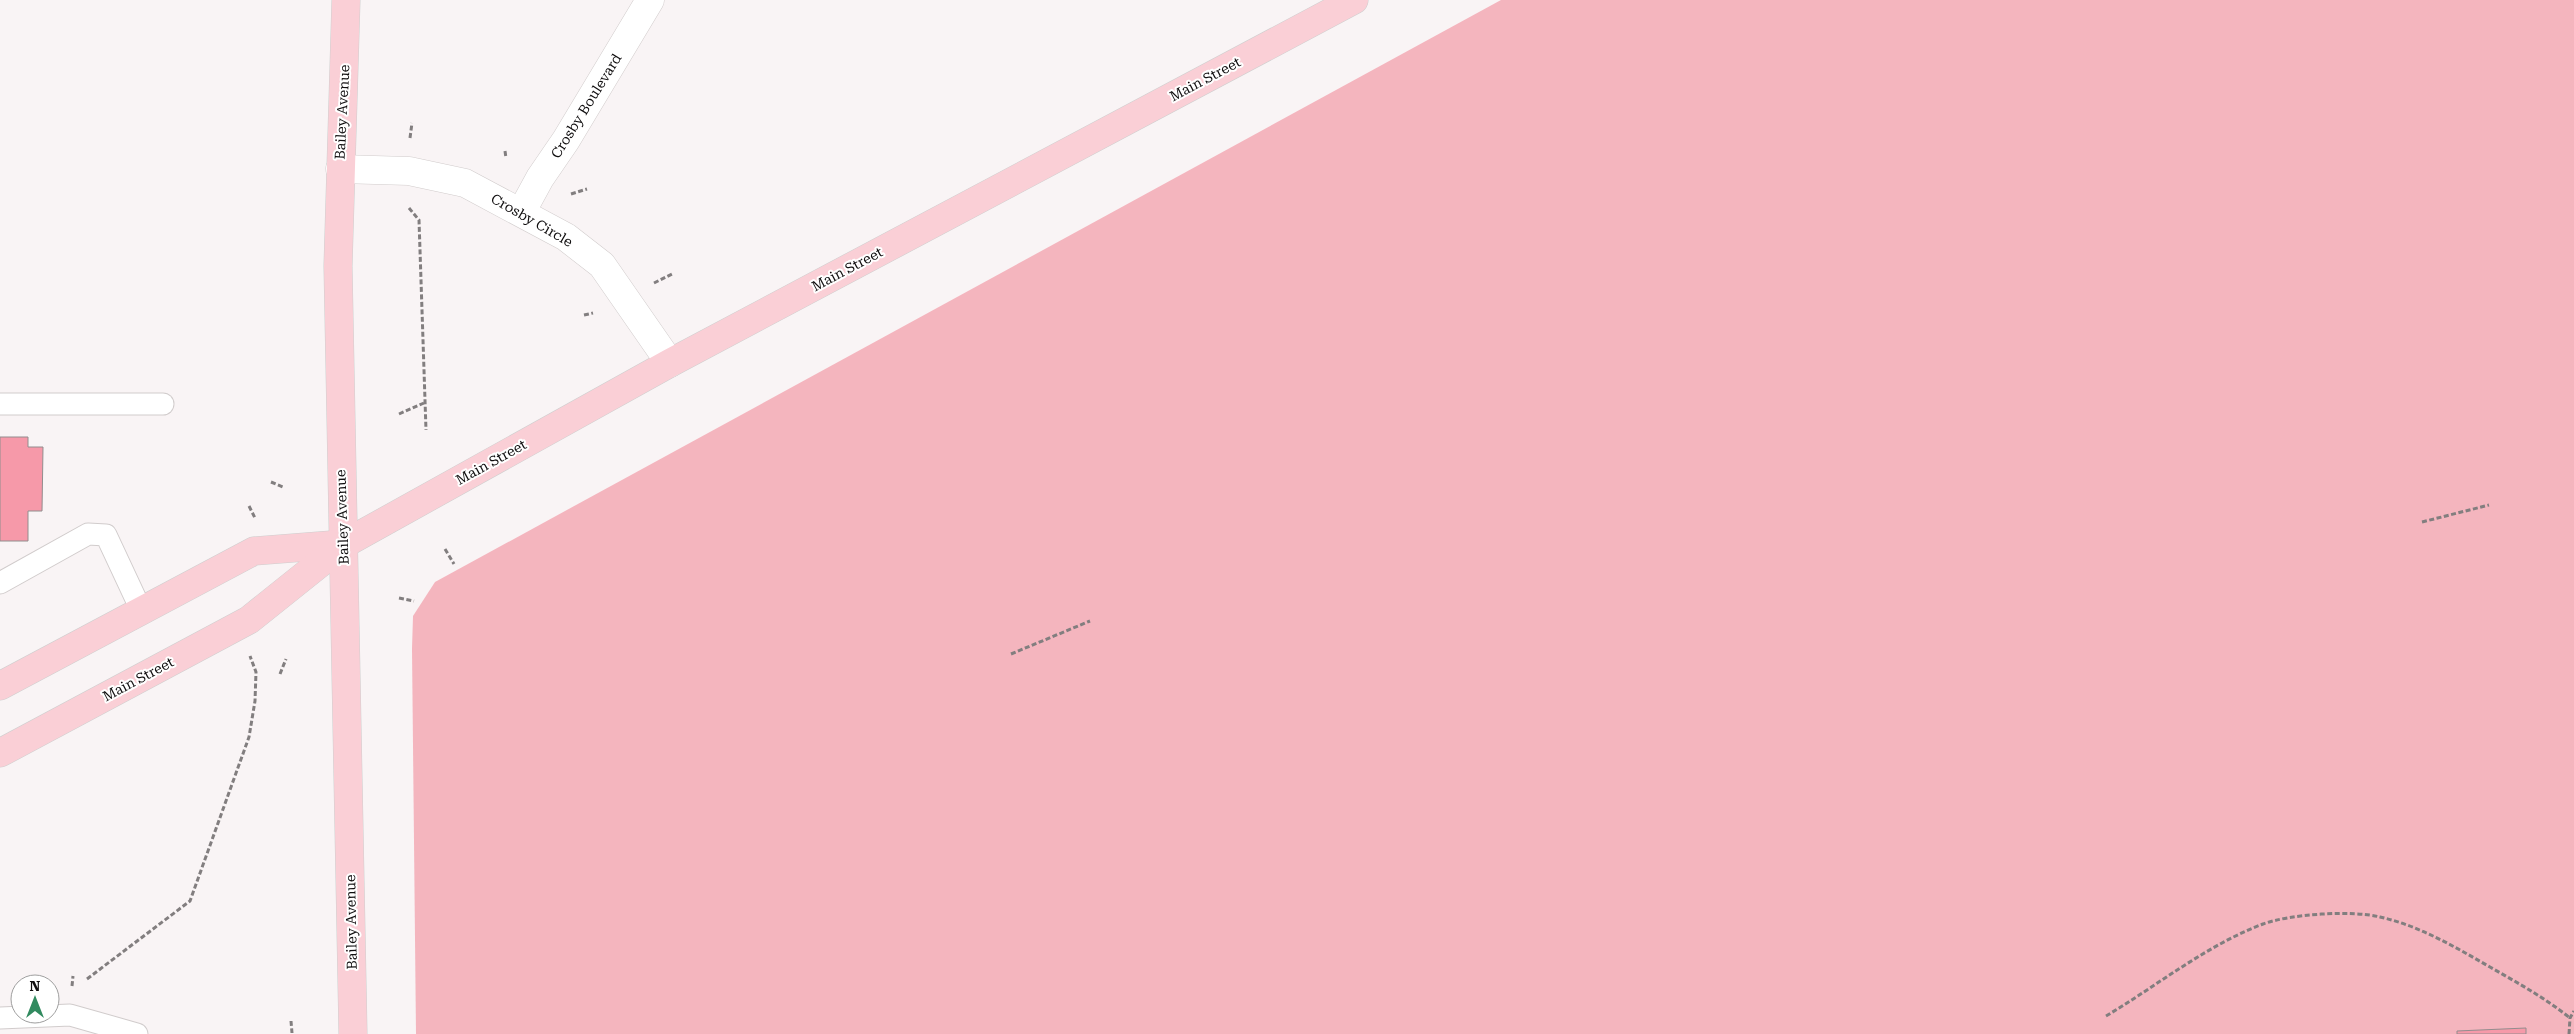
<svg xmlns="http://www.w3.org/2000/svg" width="2574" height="1034" font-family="'Roboto Serif',serif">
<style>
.green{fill:#f4b5be}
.building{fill:#f699a9;stroke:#928d8e}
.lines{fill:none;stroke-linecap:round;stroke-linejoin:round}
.service-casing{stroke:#d1cccc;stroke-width:23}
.minor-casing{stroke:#d1cccc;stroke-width:29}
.primary-casing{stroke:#cfcfcf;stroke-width:29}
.path{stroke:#827e7f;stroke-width:3;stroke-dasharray:5 2.5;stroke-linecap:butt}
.service{stroke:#fff;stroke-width:21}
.minor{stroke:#fff;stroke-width:28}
.primary{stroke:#facfd6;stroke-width:28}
.labels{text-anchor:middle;stroke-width:4;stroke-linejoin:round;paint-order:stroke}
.street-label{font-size:14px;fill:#100e0f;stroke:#fff}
</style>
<rect width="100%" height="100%" fill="#f9f4f5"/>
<polygon class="green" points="1501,0 2574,0 2574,1034 416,1034 412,649 413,616 435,582"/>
<g class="building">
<polygon points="0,437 28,437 28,447 43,447 42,511 28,511 28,541 0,541"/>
<polygon points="2526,1028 2526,1034 2457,1034 2457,1031"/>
</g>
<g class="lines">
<g class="service-casing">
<g id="service">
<polyline points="0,404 163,404"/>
<polyline points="0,583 88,534 106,535 142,612"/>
<polyline points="0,1018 70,1015 137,1034"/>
</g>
</g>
<g class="minor-casing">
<g id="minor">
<polyline points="340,169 409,171 465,183 566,237 602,265 670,363"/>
<polyline points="522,211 540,178 566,140 650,0"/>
</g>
</g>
<g class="primary-casing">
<g id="primary">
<polyline points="346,0 338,266 353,1034"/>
<polyline points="0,686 254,551 344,544"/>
<polyline points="0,753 249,620 344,544 670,363 1354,0"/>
</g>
</g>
<g class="path">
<polyline points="410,138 412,123"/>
<polyline points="505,151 506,158"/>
<polyline points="571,194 587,189"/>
<polyline points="409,208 419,220 426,430"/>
<polyline points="654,283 674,273"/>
<polyline points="584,315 593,313"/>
<polyline points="399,414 424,403"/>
<polyline points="271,482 283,487"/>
<polyline points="249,506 255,518"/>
<polyline points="2422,522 2489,505"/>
<polyline points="445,549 454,564"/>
<polyline points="399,598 414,601"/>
<polyline points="1011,654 1090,621"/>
<polyline points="280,674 286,659"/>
<polyline points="87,979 190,901 249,737 255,701 256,672 250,656"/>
<polyline points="72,986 73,976"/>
<path d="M 2106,1016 C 2158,985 2207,945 2263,924 C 2290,914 2352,910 2380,917 C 2420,926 2455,947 2490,967 C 2518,983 2545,998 2570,1018"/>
<polyline points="291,1021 292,1033"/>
<polyline points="2569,1034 2570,1018 2574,1011"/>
</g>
<use href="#service" class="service"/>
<use href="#minor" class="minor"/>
<use href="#primary" class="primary"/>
</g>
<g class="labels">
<g class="street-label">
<text transform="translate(1205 79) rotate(-28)" y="5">Main Street</text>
<text transform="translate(586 106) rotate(-58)" y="5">Crosby Boulevard</text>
<text transform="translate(342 112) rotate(-87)" y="5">Bailey Avenue</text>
<text transform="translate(532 220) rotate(30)" y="5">Crosby Circle</text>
<text transform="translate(847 269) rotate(-28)" y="5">Main Street</text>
<text transform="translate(491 462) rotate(-29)" y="5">Main Street</text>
<text transform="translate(342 517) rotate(-92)" y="5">Bailey Avenue</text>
<text transform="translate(138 679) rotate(-28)" y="5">Main Street</text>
<text transform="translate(351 922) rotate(-91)" y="5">Bailey Avenue</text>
</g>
</g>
<g transform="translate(35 999)"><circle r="24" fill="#ffffff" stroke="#9f9f9f"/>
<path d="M0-4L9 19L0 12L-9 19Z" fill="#318a5f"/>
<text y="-8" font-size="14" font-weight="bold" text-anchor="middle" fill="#100e0f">N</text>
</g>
</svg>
